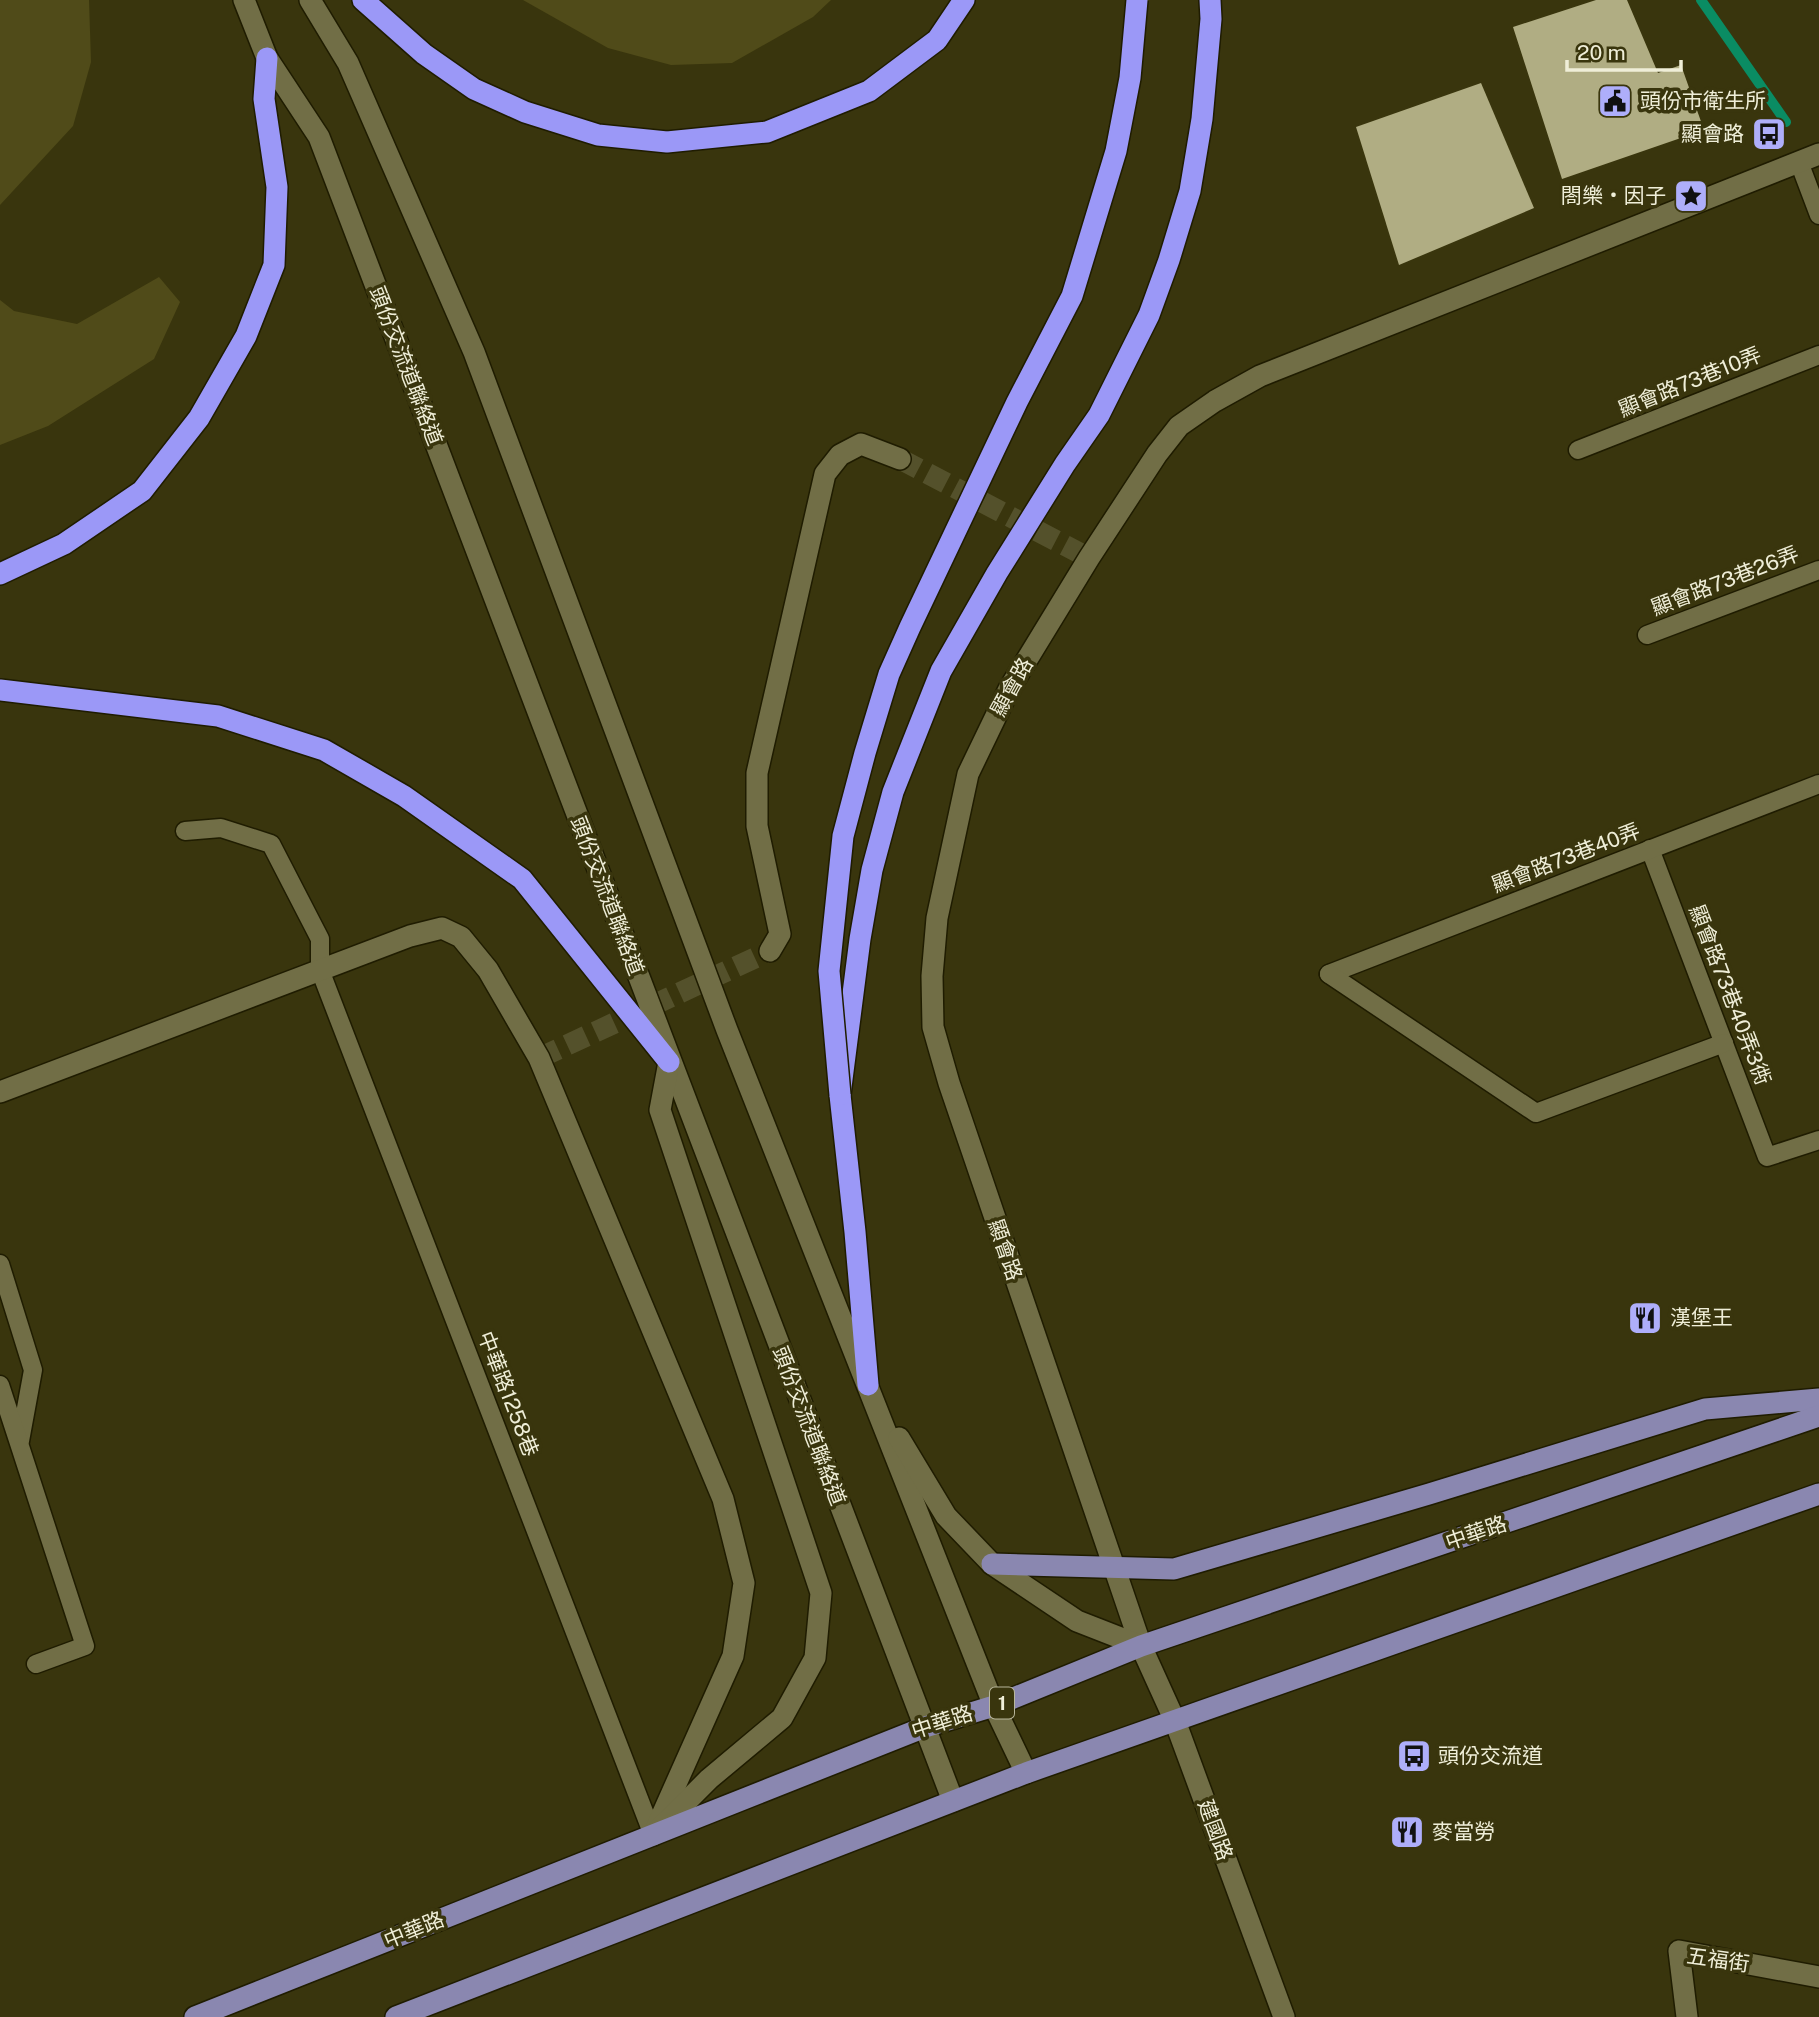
<svg xmlns="http://www.w3.org/2000/svg" width="1819" height="2017" font-family="'Public Sans','Noto Sans TC',sans-serif">
<style>
.green{fill:#504b19}
.lines{fill:none;stroke-linecap:round;stroke-linejoin:round}
.stream{stroke:#0a8c63;stroke-width:10}
.building{fill:#b0ad83}
.street-tunnel{stroke:#54512b;stroke-width:21;stroke-dasharray:21 10;stroke-linecap:butt}
.lane-casing{stroke:#1f1c01;stroke-width:21}
.street-casing{stroke:#1f1c01;stroke-width:24}
.secondary-casing{stroke:#1f1c01;stroke-width:24}
.primary-casing{stroke:#1f1c01;stroke-width:24}
.highway-casing{stroke:#1f1c01;stroke-width:24}
.lane{stroke:#716e46;stroke-width:18}
.street{stroke:#716e46;stroke-width:21}
.secondary{stroke:#716e46;stroke-width:21}
.primary{stroke:#8a87b0;stroke-width:21}
.highway{stroke:#9b98f7;stroke-width:21}
.highway-bridge-casing{stroke:#1f1c01;stroke-width:24;stroke-linecap:butt}
.highway-bridge{stroke:#9b98f7;stroke-width:21}
.labels{text-anchor:middle;stroke-width:7;stroke-linejoin:round;paint-order:stroke}
.shield{fill:#39350d;stroke:#b8b69b;stroke-width:2}
.shield-label{font-size:19px;font-weight:bold;fill:#efeed8}
.poi-label{font-size:21px;fill:#efeed8;stroke:#39350d;text-anchor:start}
.street-label{font-size:21px;fill:#efeed8;stroke:#39350d}
</style>
<rect width="100%" height="100%" fill="#39350d"/>
<g class="green">
<polygon points="0,0 89,0 91,62 73,126 0,205"/>
<polygon points="523,0 831,0 813,17 732,63 671,65 608,48"/>
<polygon points="159,277 180,302 154,359 48,426 0,445 0,300 14,311 77,324"/>
</g>
<g class="lines">
<polyline class="stream" points="1701,0 1786,122"/>
</g>
<g class="building">
<polygon points="1596,0 1627,0 1658,73 1681,65 1704,130 1562,179 1513,27"/>
<polygon points="1481,83 1534,208 1399,265 1356,127"/>
</g>
<g class="lines">
<g class="street-tunnel">
<polyline points="900,459 1089,558"/>
<polyline points="539,1058 770,951"/>
</g>
<g class="lane-casing">
<g id="lane">
<polyline points="1799,162 1819,215"/>
<polyline points="1578,450 1819,355"/>
<polyline points="1647,635 1819,570"/>
<polyline points="185,831 221,828 271,844 320,939 320,970 653,1835"/>
<polyline points="1650,849 1767,1157 1819,1140"/>
<polyline points="1329,974 1819,784"/>
<polyline points="1329,974 1536,1113 1724,1043"/>
<polyline points="0,1264 33,1370 20,1441"/>
<polyline points="0,1385 85,1646 36,1664"/>
</g>
</g>
<g class="street-casing">
<g id="street">
<polyline points="770,951 780,934 757,826 757,773 825,474 840,455 861,444 900,459"/>
<polyline points="0,1092 410,936 442,928 461,937 488,970 539,1058 723,1499 744,1583 733,1656 654,1833"/>
<polyline points="1141,1646 949,1083 933,1027 932,976 937,918 968,774 1009,689 1089,558 1157,454 1179,426 1215,401 1260,376 1819,154"/>
<polyline points="1687,2017 1679,1951 1819,1977"/>
</g>
</g>
<g class="secondary-casing">
<g id="secondary">
<polyline points="244,0 267,58 319,137 953,1801"/>
<polyline points="310,0 348,63 474,352 727,1030 994,1706 1026,1773"/>
<polyline points="899,1438 946,1516 992,1564 1077,1621 1141,1646 1175,1721 1284,2017"/>
<polyline points="653,1835 709,1779 782,1718 815,1658 821,1593 660,1110 669,1062"/>
</g>
</g>
<g class="primary-casing">
<g id="primary">
<polyline points="992,1564 1174,1569 1429,1494 1705,1409 1819,1399"/>
<polyline points="195,2017 925,1727 994,1706 1141,1646 1819,1416"/>
<polyline points="396,2017 1026,1773 1819,1494"/>
</g>
</g>
<g class="highway-casing">
<g id="highway">
<polyline points="363,0 424,54 474,89 525,112 598,135 667,142 767,132 869,91 937,40 964,0"/>
<polyline points="0,574 64,544 142,491 199,418 246,336 274,265 277,187 264,99 267,58"/>
<polyline points="0,690 218,716 324,750 404,796 522,879 669,1062"/>
<polyline points="868,1385 855,1232 840,1095 860,939 872,870 893,792 941,671 997,573 1065,464 1099,415 1149,315 1169,260 1190,191 1202,119 1211,19 1210,0"/>
</g>
</g>
<use href="#lane" class="lane"/>
<use href="#street" class="street"/>
<use href="#secondary" class="secondary"/>
<use href="#primary" class="primary"/>
<use href="#highway" class="highway"/>
<g class="highway-bridge-casing">
<polyline id="highway-bridge" points="840,1095 829,971 843,836 865,753 889,674 910,627 1017,402 1072,296 1116,151 1130,78 1137,0"/>
</g>
<use href="#highway-bridge" class="highway-bridge"/>
</g>
<defs>
<g id="civic-square" transform="scale(1.75)"><rect x="-9" y="-9" width="18" height="18" rx="4" fill="#aeaefa" stroke="#39350d"/><path d="M-.6-6.5H3V-4.5H.6V-3L4-1V1h2V6H-6V1h2V-1L-.6-3ZM-1.2 2.5V6h2.4V2.5Z" fill="#111"/></g>
<g id="bus-square" transform="scale(1.75)"><rect x="-9" y="-9" width="18" height="18" rx="4" fill="#aeaefa" stroke="#39350d"/><path d="M-5-6H5V4H4V6H2V4H-2V6H-4V4H-5ZM-3.5-4V0h7V-4ZM-3.5 1.2v1.5H-2V1.2ZM2 1.2v1.5H3.5V1.2Z" fill="#111"/></g>
<g id="sight-square" transform="scale(1.75)"><rect x="-9" y="-9" width="18" height="18" rx="4" fill="#aeaefa" stroke="#39350d"/><path d="M0-6L1.8-2.2L6-1.7L2.9 1.2L3.7 5.4L0 3.3L-3.7 5.4L-2.9 1.2L-6-1.7L-1.8-2.2Z" fill="#111"/></g>
<g id="restaurant-square" transform="scale(1.75)"><rect x="-9" y="-9" width="18" height="18" rx="4" fill="#aeaefa" stroke="#39350d"/><path d="M-5-6h1v4h1v-4h1v4h1v-4h1v5L-1.5 .5V6h-2V.5L-5-1ZM5-6V6H3V1.5H1.5Q1.5-4 5-6Z" fill="#111"/></g>
</defs>
<g fill-rule="evenodd">
<use href="#civic-square" x="1615" y="101"/>
<use href="#bus-square" x="1769" y="134"/>
<use href="#sight-square" x="1691" y="196"/>
<use href="#restaurant-square" x="1645" y="1318"/>
<use href="#bus-square" x="1414" y="1756"/>
<use href="#restaurant-square" x="1407" y="1832"/>
</g>
<g class="labels">
<rect class="shield" x="990" y="1687.5" width="24" height="31" rx="5"/>
<g class="shield-label">
<text x="1002" y="1710">1</text>
</g>
<g class="poi-label">
<text x="1640" y="108">頭份市衛生所</text>
<text x="1744" y="141" text-anchor="end">顯會路</text>
<text x="1666" y="203" text-anchor="end">閤樂‧因子</text>
<text x="1670" y="1325">漢堡王</text>
<text x="1438" y="1763">頭份交流道</text>
<text x="1432" y="1839">麥當勞</text>
</g>
<g class="street-label">
<text transform="translate(406 366) rotate(69)" y="7">頭份交流道聯絡道</text>
<text transform="translate(1690 382) rotate(-22)" y="7">顯會路73巷10弄</text>
<text transform="translate(1725 581) rotate(-21)" y="7">顯會路73巷26弄</text>
<text transform="translate(1012 687) rotate(-61)" y="7">顯會路</text>
<text transform="translate(1566 858) rotate(-21)" y="7">顯會路73巷40弄</text>
<text transform="translate(607 896) rotate(69)" y="7">頭份交流道聯絡道</text>
<text transform="translate(1730 995) rotate(69)" y="7">顯會路73巷40弄3衖</text>
<text transform="translate(1005 1250) rotate(71)" y="7">顯會路</text>
<text transform="translate(508 1394) rotate(69)" y="7">中華路1258巷</text>
<text transform="translate(809 1426) rotate(69)" y="7">頭份交流道聯絡道</text>
<text transform="translate(1476 1533) rotate(-19)" y="7">中華路</text>
<text transform="translate(942 1722) rotate(-18)" y="7">中華路</text>
<text transform="translate(1215 1830) rotate(70)" y="7">建國路</text>
<text transform="translate(414 1930) rotate(-22)" y="7">中華路</text>
<text transform="translate(1718 1960) rotate(8)" y="7">五福街</text>
</g>
</g>
<path d="M1567 60v10h114v-10" fill="none" stroke="#efeed8" stroke-width="3.5"/>
<text x="1577" y="60" font-size="21" fill="#efeed8" stroke="#39350d" stroke-width="5" paint-order="stroke">20 m</text>
</svg>
